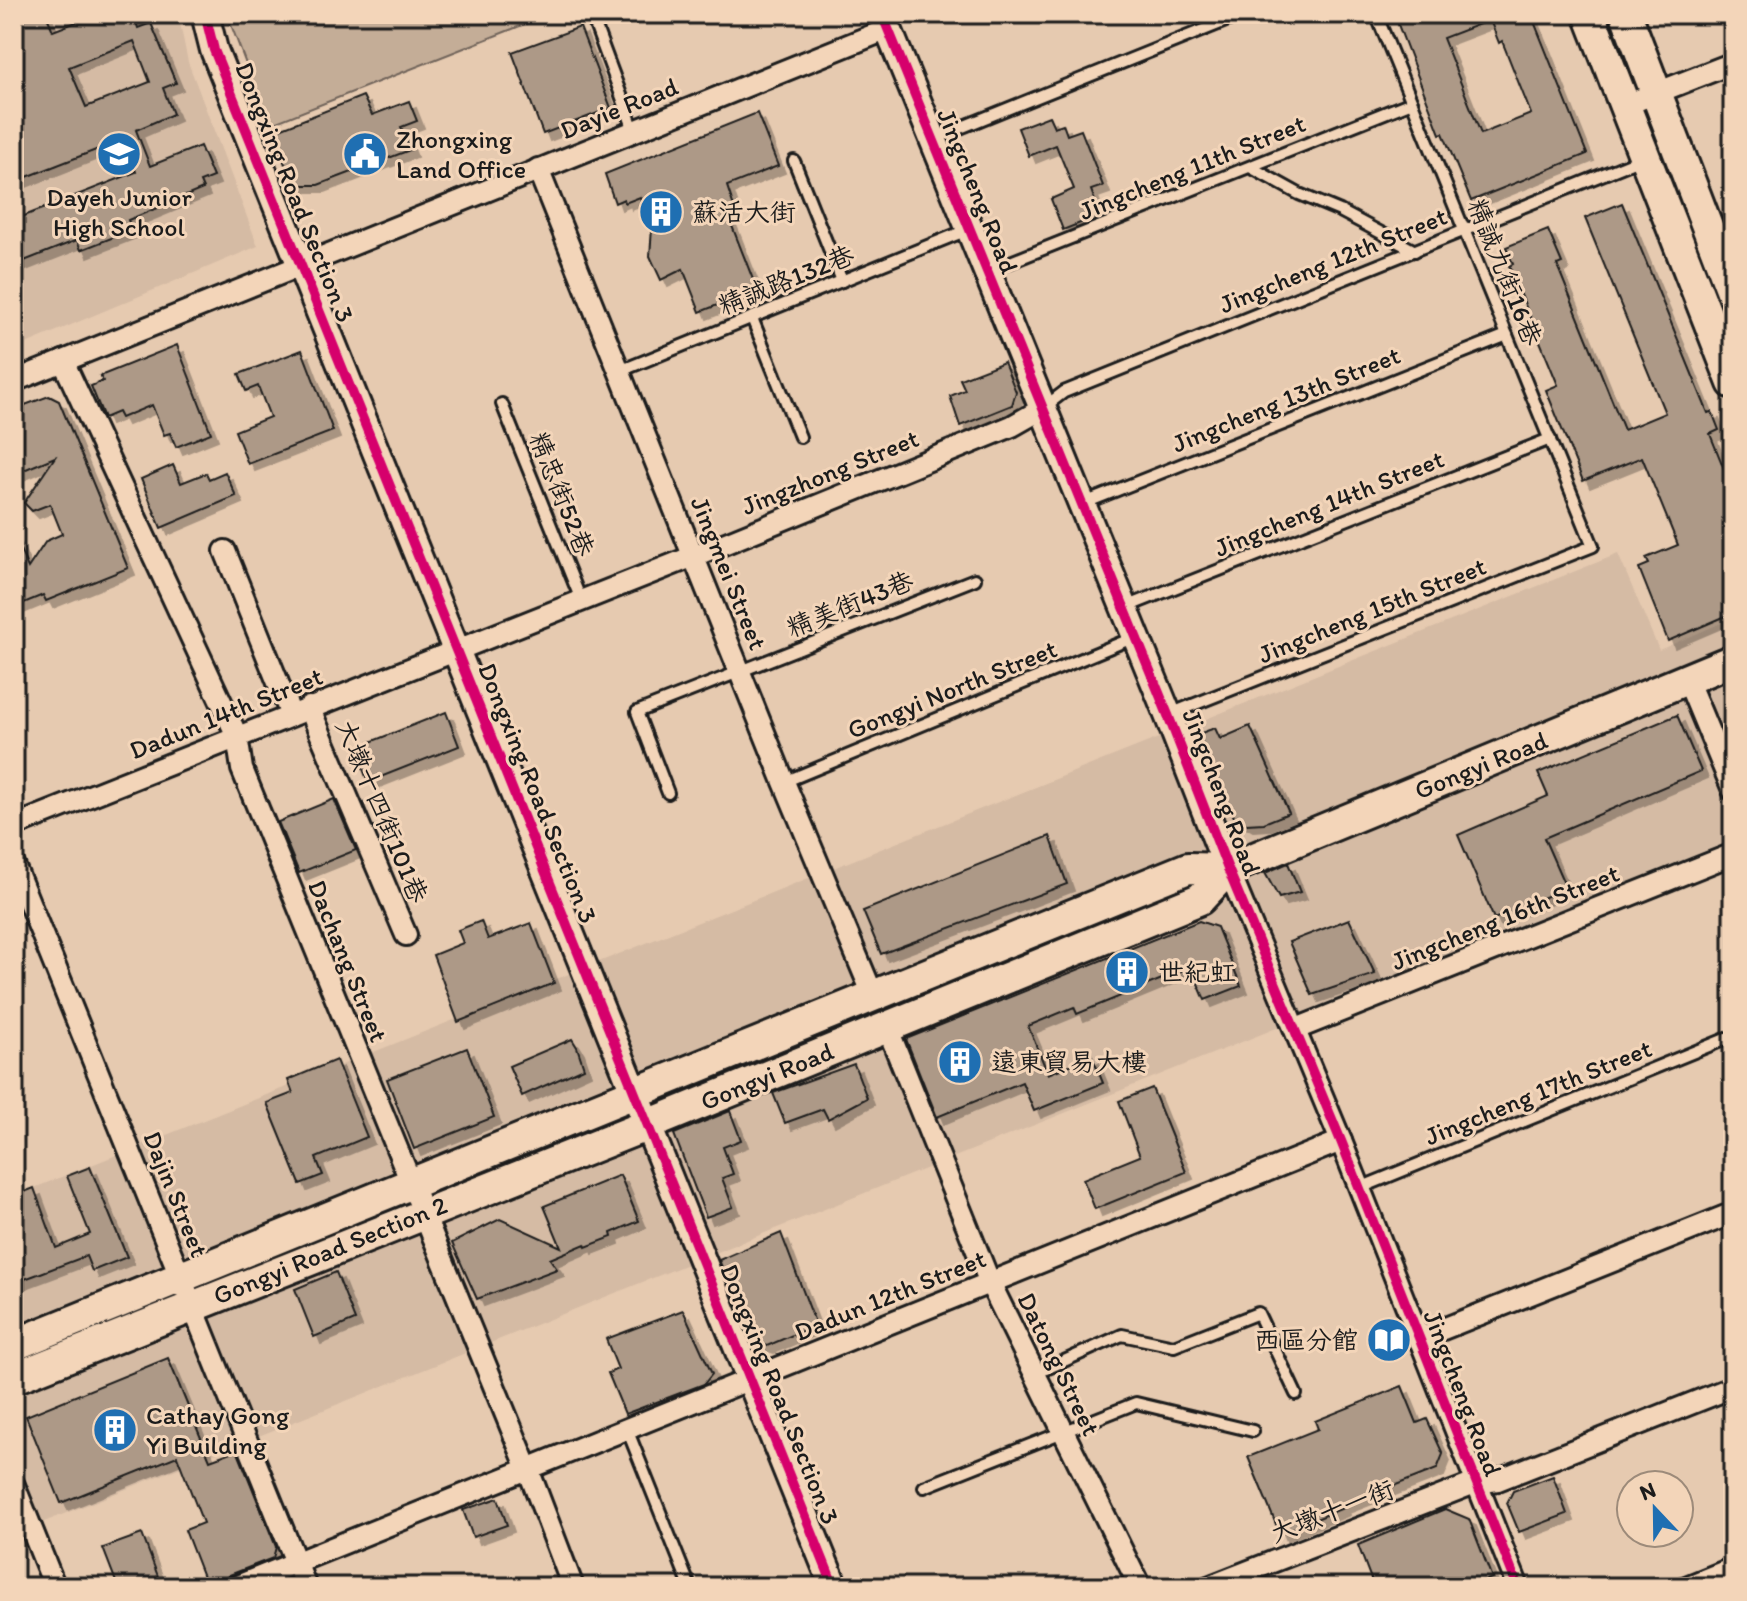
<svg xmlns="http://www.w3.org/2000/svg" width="1747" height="1601" font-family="Itim,'LXGW WenKai TC',sans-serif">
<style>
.built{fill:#d5bba4}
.green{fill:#c4ad97;stroke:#70645a;stroke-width:2}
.building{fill:#ad9987;stroke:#1c1c1c;stroke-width:2;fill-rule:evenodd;filter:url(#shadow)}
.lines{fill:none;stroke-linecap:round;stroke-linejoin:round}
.service-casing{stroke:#1c1c1c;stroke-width:16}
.minor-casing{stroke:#1c1c1c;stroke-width:26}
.tertiary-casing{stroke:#1c1c1c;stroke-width:32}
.secondary-casing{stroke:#1c1c1c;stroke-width:36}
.service{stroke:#f3d5b9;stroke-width:10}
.minor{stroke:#f3d5b9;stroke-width:20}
.tertiary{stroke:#f3d5b9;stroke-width:26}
.secondary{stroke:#f3d5b9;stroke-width:30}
.cycleway-casing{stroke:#f3d5b9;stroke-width:15}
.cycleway{stroke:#d6006c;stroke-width:10}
.labels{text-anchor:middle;stroke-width:6;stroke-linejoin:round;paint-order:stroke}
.street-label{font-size:26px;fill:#1c1c1c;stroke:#f3d5b9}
.poi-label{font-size:26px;fill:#1c1c1c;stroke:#f3d5b9;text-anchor:start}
</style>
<defs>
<filter id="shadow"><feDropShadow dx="7" dy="7" stdDeviation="0" flood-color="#0004"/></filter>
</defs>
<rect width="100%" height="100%" fill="#e6cab0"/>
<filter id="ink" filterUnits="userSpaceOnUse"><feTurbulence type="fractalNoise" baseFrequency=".0125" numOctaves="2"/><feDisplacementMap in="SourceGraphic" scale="16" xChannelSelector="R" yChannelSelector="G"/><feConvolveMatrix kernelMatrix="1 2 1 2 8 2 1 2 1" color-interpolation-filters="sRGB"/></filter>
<g filter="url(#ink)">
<g class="built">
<polygon points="14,14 178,14 188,62 258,246 14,349"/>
<polygon points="1618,554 1659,650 1733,618 1733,845 14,1534 14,1196"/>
</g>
<polygon class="green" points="227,14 547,14 548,15 269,125"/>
<g class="building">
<path d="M 14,14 L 46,14 L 53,31 L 97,14 L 133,14 L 138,28 L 151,23 L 176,83 L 163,88 L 173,114 L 136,130 L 150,166 L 200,146 L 213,177 L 200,182 L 203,189 L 128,220 L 132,230 L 81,250 L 77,240 L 14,265 L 14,220 L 136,172 L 124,139 L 14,182 L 14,139 L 19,137 L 15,124 L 23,118 L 18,102 L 22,100 L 14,81 ZM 134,41 L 150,82 L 86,107 L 69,67 Z"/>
<path d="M 1394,14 L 1531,14 L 1587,154 L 1471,201 L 1443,133 L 1440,134 ZM 1490,20 L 1499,43 L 1502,41 L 1531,114 L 1481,134 L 1443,38 Z"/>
<polygon points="580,27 611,108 543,134 512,52"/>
<polygon points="363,96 372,115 409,101 417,121 401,127 410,150 318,185 300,185 291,179 272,132"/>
<polygon points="757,113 778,166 727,186 735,210 727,213 759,295 742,302 740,296 700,312 683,269 661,280 650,256 652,228 640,197 625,203 624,199 615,203 605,174"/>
<polygon points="1049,116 1054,127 1063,124 1067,135 1081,130 1103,186 1091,190 1095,201 1088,204 1091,211 1085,213 1088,220 1063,230 1051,199 1074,189 1056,145 1029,156 1018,128"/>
<polygon points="1622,203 1708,413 1712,412 1719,430 1710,434 1733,491 1733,613 1668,641 1639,568 1649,564 1646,558 1678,545 1642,457 1583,481 1546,390 1558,385 1509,266 1513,264 1506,247 1548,230 1562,263 1557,265 1624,430 1665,413 1585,218"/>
<polygon points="177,345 211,433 176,447 170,433 164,435 152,405 121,418 118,412 104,418 91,386 103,381 100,376"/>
<polygon points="302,350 333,431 248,464 235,431 270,417 258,386 246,391 239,374"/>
<polygon points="1004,362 1016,392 1012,405 960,426 950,396 965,390 960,379"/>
<polygon points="49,396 59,401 128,568 46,601 43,595 14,607 14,536 28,568 46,541 62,534 50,504 32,511 24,503 55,457 14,474 14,409"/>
<polygon points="173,465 181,483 206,473 209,479 225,472 236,496 161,528 141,479"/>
<polygon points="446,712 459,746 368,782 355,748"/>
<polygon points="1677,715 1701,771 1544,838 1566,888 1494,919 1458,835 1548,796 1538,773"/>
<polygon points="1250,726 1289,813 1264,823 1246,824 1234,817 1198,734 1215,728 1220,739"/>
<polygon points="334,799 356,850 299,873 278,822"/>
<polygon points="1050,836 1067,884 881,954 863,911"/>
<polygon points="1288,863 1300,892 1279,898 1265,873"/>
<polygon points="1349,919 1375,974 1312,995 1289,942"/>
<polygon points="481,921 488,939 531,923 554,983 458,1022 433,955 463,943 458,930"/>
<polygon points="1199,921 1217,927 1241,986 1205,1000 1191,967 1077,1014 1074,1007 1028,1026 1048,1074 1092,1056 1103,1083 1034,1111 1022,1082 937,1117 906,1039"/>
<polygon points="572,1039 577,1047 584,1068 522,1096 509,1066"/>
<polygon points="467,1048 494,1117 414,1149 387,1079"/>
<polygon points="336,1060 367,1137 316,1158 323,1175 300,1184 267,1103 293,1093 288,1080"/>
<polygon points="854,1064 867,1098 828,1119 823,1109 785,1123 773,1093"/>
<polygon points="1152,1088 1186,1172 1095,1209 1083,1179 1140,1156 1119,1101"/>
<polygon points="730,1111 741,1140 723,1147 733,1174 722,1178 733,1207 706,1217 674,1134"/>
<polygon points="90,1167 127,1257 92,1271 86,1256 14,1283 14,1196 34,1188 56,1248 90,1234 67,1176"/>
<polygon points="620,1175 639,1221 611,1233 612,1237 586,1247 585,1244 550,1259 557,1269 477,1299 452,1243 500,1219 561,1247 544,1206"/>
<polygon points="781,1233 816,1325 767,1346 752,1341 719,1260"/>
<polygon points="336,1272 355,1320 314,1337 295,1289"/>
<polygon points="683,1310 712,1374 704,1384 625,1414 608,1373 618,1369 606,1339"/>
<polygon points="168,1358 210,1460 237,1450 276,1547 273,1558 229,1575 224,1580 222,1587 207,1587 185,1530 203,1523 177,1456 61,1503 26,1416"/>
<polygon points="1402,1386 1417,1423 1427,1419 1443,1454 1437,1469 1342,1506 1343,1508 1280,1534 1248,1457 1318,1429 1315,1421"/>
<polygon points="1553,1476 1567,1514 1519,1532 1507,1503 1513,1491"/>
<polygon points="498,1498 507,1525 473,1537 463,1510"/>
<polygon points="1445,1509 1469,1519 1492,1578 1468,1587 1374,1587 1358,1545"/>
<polygon points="142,1534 162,1587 118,1587 103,1548"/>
</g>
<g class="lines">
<g class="service-casing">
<g id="service">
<polyline points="591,14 634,130"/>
<polyline points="935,138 1243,14"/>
<polyline points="794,161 842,281"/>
<polyline points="1252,168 1299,194 1340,211 1415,251"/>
<polyline points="988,271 1412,102"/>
<polyline points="752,318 800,437"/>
<polyline points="620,371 967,230"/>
<polyline points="502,404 581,600"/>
<polyline points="1043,408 1064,392 1641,159"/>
<polyline points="1082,504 1507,335"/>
<polyline points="1126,607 1550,439"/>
<polyline points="1170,714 1593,546 1376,14"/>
<polyline points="784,782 1135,637"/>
<polyline points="668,793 637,712 975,579"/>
<polyline points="1360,1188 1733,1036"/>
<polyline points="1035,1374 1122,1335 1174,1346 1258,1313 1296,1394"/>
<polyline points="627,1429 690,1587"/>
<polyline points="924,1487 1136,1403 1253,1431"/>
</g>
</g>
<g class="minor-casing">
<g id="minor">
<polyline points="1623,106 1733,63"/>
<polyline points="538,169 784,782 873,995"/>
<polyline points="63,361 237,736 242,769 528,1469 573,1587"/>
<polyline points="14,381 888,29"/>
<polyline points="225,551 291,715"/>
<polyline points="1687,679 1733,790"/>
<polyline points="309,707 406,935"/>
<polyline points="14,826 694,556 1012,426 1042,409"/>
<polyline points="14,865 306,1587"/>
<polyline points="1228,869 1341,1141 1518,1587"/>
<polyline points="887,1027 990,1283 1140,1587"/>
<polyline points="1296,1029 1733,854"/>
<polyline points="1418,1339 1733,1213"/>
<polyline points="14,1485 55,1587"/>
<polyline points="235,1587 1341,1141"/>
<polyline points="1208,1587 1475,1483 1498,1480 1733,1387"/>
<polyline points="1686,1587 1733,1568"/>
</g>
</g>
<g class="tertiary-casing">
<g id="tertiary">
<polyline points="205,14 214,50 834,1587"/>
<polyline points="882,14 1168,715 1228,869"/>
</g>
</g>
<g class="secondary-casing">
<g id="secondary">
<polyline points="1589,14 1733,383"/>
<polyline points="1626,14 1733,294"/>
<polyline points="14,1345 1188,868 1228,869 1733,660"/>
<polyline points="14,1378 648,1125 1200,899 1228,869"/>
</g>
</g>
<use href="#service" class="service"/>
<use href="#minor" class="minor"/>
<use href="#tertiary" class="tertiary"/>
<use href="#secondary" class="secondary"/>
<g class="cycleway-casing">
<g id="cycleway">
<polyline points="205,14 214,50 834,1587"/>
<polyline points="882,14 1168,715 1228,869 1341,1141 1518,1587"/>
</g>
</g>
<use href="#cycleway" class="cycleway"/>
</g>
</g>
<defs>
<g id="school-disc" transform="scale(2.3)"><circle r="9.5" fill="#1f6fb2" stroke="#f3d5b9"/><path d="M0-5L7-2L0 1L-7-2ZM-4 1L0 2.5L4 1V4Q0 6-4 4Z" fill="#fff"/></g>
<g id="civic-disc" transform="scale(2.3)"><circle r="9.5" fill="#1f6fb2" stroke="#f3d5b9"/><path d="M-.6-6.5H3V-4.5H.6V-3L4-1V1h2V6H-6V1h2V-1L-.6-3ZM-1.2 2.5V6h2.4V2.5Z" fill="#fff"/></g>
<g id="building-disc" transform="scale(2.3)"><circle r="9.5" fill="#1f6fb2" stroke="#f3d5b9"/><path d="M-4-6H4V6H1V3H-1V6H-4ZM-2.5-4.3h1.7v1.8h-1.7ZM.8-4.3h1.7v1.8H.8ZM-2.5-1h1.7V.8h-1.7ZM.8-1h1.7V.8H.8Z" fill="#fff"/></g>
<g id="library-disc" transform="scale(2.3)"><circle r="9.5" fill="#1f6fb2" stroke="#f3d5b9"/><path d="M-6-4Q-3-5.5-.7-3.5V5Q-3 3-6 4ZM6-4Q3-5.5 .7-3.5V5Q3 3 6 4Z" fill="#fff"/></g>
</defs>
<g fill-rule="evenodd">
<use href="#school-disc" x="119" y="154"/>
<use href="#civic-disc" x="365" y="154"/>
<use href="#building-disc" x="661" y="212"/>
<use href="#building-disc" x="1127" y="972"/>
<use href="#building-disc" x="960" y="1062"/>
<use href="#library-disc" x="1389" y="1340"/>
<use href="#building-disc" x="115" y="1430"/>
</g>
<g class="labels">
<g class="street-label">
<text transform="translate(619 108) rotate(-22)" y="9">Dayie Road</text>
<text transform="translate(1192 167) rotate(-22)" y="9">Jingcheng 11th Street</text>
<text transform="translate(978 191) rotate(68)" y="9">Jingcheng Road</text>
<text transform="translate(295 192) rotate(68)" y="9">Dongxing Road Section 3</text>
<text transform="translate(1333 260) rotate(-22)" y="9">Jingcheng 12th Street</text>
<text transform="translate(1505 272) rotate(68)" y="9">精誠九街16巷</text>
<text transform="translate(786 280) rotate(-22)" y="9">精誠路132巷</text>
<text transform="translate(1286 399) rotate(-22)" y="9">Jingcheng 13th Street</text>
<text transform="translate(830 472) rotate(-22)" y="9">Jingzhong Street</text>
<text transform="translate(562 494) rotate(68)" y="9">精忠街52巷</text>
<text transform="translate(1329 503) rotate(-22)" y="9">Jingcheng 14th Street</text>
<text transform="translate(729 573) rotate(68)" y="9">Jingmei Street</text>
<text transform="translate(850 604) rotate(-22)" y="9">精美街43巷</text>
<text transform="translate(1372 610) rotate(-22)" y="9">Jingcheng 15th Street</text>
<text transform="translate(952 689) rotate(-22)" y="9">Gongyi North Street</text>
<text transform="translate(226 713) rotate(-22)" y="9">Dadun 14th Street</text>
<text transform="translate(1481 765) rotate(-22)" y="9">Gongyi Road</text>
<text transform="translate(1222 792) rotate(69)" y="9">Jingcheng Road</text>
<text transform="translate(538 793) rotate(68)" y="9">Dongxing Road Section 3</text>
<text transform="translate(382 811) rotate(67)" y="9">大墩十四街101巷</text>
<text transform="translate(1505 917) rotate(-22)" y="9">Jingcheng 16th Street</text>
<text transform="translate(348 961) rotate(68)" y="9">Dachang Street</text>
<text transform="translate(767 1076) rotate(-22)" y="9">Gongyi Road</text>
<text transform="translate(1538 1092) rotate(-22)" y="9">Jingcheng 17th Street</text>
<text transform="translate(176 1194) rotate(68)" y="9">Dajin Street</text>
<text transform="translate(330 1250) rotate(-22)" y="9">Gongyi Road Section 2</text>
<text transform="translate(890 1295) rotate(-22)" y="9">Dadun 12th Street</text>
<text transform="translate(1059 1364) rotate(64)" y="9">Datong Street</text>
<text transform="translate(1463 1393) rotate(69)" y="9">Jingcheng Road</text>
<text transform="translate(780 1394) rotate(68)" y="9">Dongxing Road Section 3</text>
<text transform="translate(1332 1511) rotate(-21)" y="9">大墩十一街</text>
</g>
<g class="poi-label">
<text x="396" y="148">Zhongxing<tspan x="396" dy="30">Land Office</tspan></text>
<text x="119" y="206" text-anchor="middle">Dayeh Junior<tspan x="119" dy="30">High School</tspan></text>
<text x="692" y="221">蘇活大街</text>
<text x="1158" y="981">世紀虹</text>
<text x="991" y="1071">遠東貿易大樓</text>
<text x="1358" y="1349" text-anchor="end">西區分館</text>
<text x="146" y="1424">Cathay Gong<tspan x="146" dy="30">Yi Building</tspan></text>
</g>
</g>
<rect width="1747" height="1601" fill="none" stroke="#f3d5b9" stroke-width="48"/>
<rect x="24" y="24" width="1699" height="1553" fill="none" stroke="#1c1c1c" stroke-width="3" filter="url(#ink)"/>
<g transform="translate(1655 1509) rotate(338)"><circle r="38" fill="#f3d5b9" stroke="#9d8b7a" stroke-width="2"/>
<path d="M0-6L14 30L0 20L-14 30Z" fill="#1f6fb2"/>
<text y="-12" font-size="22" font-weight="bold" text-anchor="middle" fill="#1c1c1c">N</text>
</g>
</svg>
